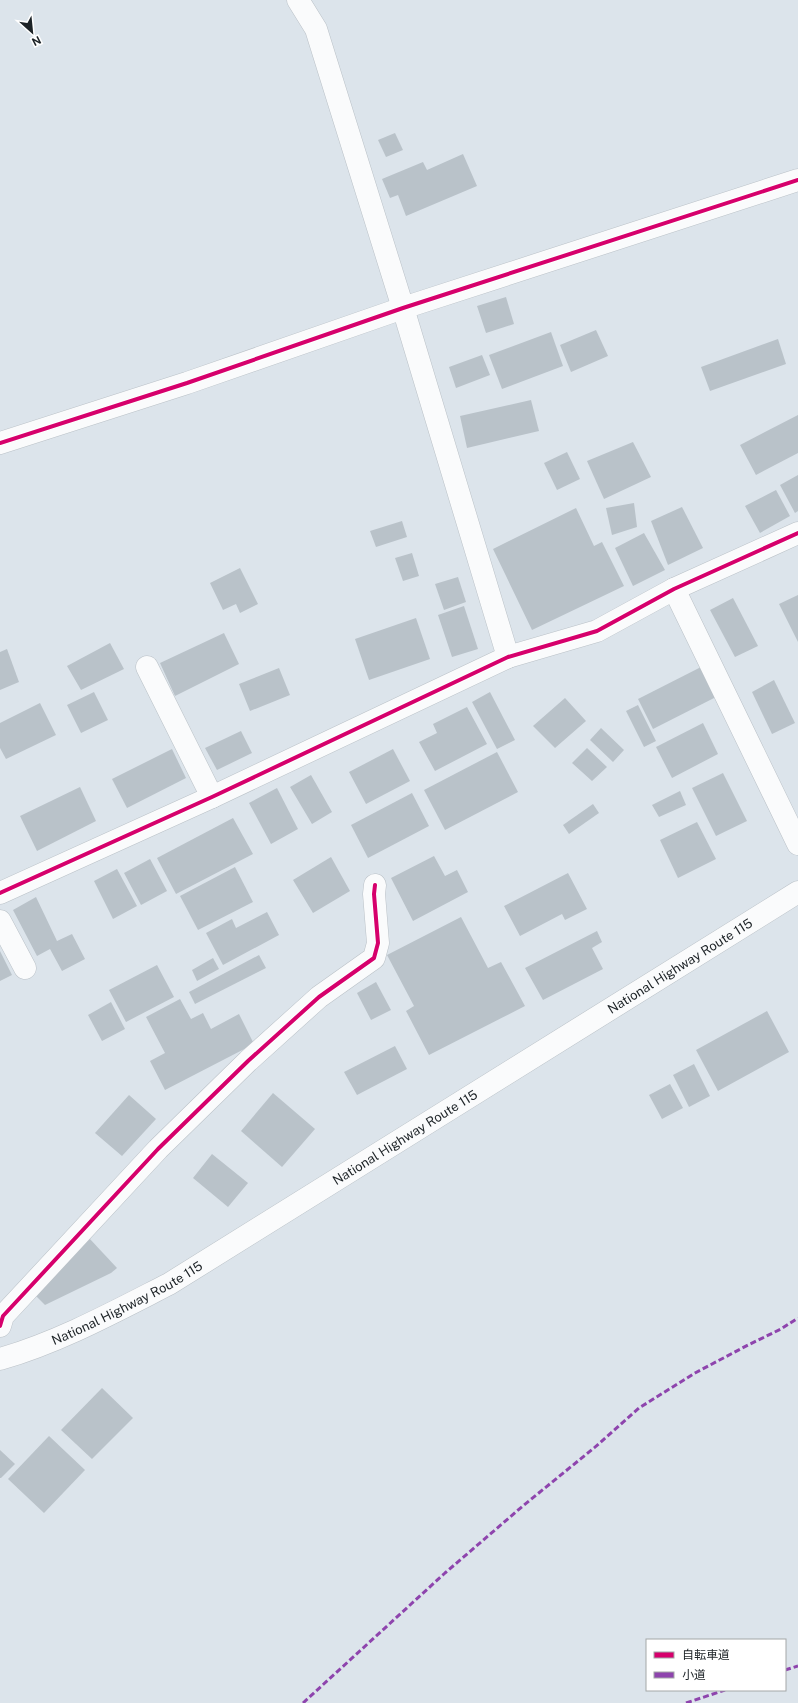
<svg xmlns="http://www.w3.org/2000/svg" width="798" height="1703" font-family="'Public Sans','Noto Sans JP',sans-serif">
<style>
.building{fill:#b9c2c9}
.lines{fill:none;stroke-linecap:round;stroke-linejoin:round}
.street-casing{stroke:#bac1c7;stroke-width:23}
.highway-casing{stroke:#bac1c7;stroke-width:23}
.street{stroke:#fafbfc;stroke-width:22}
.highway{stroke:#fafbfc;stroke-width:22}
.quiet{stroke:#8e44ad;stroke-width:3;stroke-dasharray:6 3;stroke-linecap:butt}
.cycleway-casing{stroke:#fff;stroke-width:6}
.cycleway{stroke:#d6006c;stroke-width:4}
.labels{text-anchor:middle;stroke-width:3;stroke-linejoin:round;paint-order:stroke}
.street-label{font-size:13px;fill:#1c2226;stroke:#fff}
</style>
<rect width="100%" height="100%" fill="#dce4eb"/>
<g class="building">
<polygon points="395,133 403,150 386,157 378,140"/>
<polygon points="463,154 477,186 406,216 398,195 390,198 382,179 423,162 427,170"/>
<polygon points="506,297 514,324 486,333 477,306"/>
<polygon points="596,330 608,356 571,372 560,345"/>
<polygon points="551,332 563,366 502,389 489,355"/>
<polygon points="778,339 786,364 710,391 701,367"/>
<polygon points="482,355 490,375 456,388 449,367"/>
<polygon points="531,400 539,431 467,448 460,416"/>
<polygon points="798,415 798,453 756,475 740,445"/>
<polygon points="633,442 651,477 604,499 587,461"/>
<polygon points="567,452 580,479 557,490 544,463"/>
<polygon points="798,475 798,511 795,513 780,485"/>
<polygon points="776,490 790,516 760,533 745,506"/>
<polygon points="634,503 637,527 612,535 606,508"/>
<polygon points="682,507 703,548 668,565 651,521"/>
<polygon points="576,508 594,546 602,542 624,586 532,630 493,549"/>
<polygon points="402,521 407,537 376,547 370,531"/>
<polygon points="644,533 665,570 633,586 615,548"/>
<polygon points="412,553 419,576 403,581 395,558"/>
<polygon points="240,568 258,604 240,613 236,604 223,610 210,583"/>
<polygon points="458,577 466,602 444,610 435,584"/>
<polygon points="798,595 798,642 779,604"/>
<polygon points="733,598 758,646 735,657 710,610"/>
<polygon points="464,606 478,649 452,657 438,615"/>
<polygon points="416,618 430,659 369,680 355,639"/>
<polygon points="224,633 239,664 175,696 160,663"/>
<polygon points="110,643 124,669 81,690 67,666"/>
<polygon points="7,649 19,682 0,690 0,652"/>
<polygon points="703,666 718,696 653,729 638,699"/>
<polygon points="279,668 290,695 250,711 239,684"/>
<polygon points="774,680 795,723 772,734 752,692"/>
<polygon points="94,692 108,720 81,733 67,705"/>
<polygon points="490,692 515,740 497,749 472,702"/>
<polygon points="565,698 586,721 555,748 533,726"/>
<polygon points="40,703 56,735 6,759 0,748 0,723"/>
<polygon points="638,705 656,741 644,747 626,711"/>
<polygon points="467,707 487,744 435,771 419,742 437,733 433,724"/>
<polygon points="703,723 718,754 672,778 656,747"/>
<polygon points="601,728 624,750 613,762 590,740"/>
<polygon points="241,731 252,753 217,770 205,748"/>
<polygon points="587,748 607,767 592,781 572,763"/>
<polygon points="172,749 186,778 127,808 112,779"/>
<polygon points="393,749 410,781 366,804 349,772"/>
<polygon points="497,752 518,792 445,830 424,790"/>
<polygon points="723,773 747,821 716,836 692,788"/>
<polygon points="311,775 332,812 312,824 290,787"/>
<polygon points="80,787 96,821 37,851 20,816"/>
<polygon points="277,788 298,829 271,844 249,803"/>
<polygon points="680,791 686,805 659,817 652,805"/>
<polygon points="412,793 429,826 368,858 351,825"/>
<polygon points="593,804 599,813 569,834 563,825"/>
<polygon points="233,818 253,854 176,894 157,858"/>
<polygon points="697,822 716,859 678,878 660,840"/>
<polygon points="434,856 445,876 457,870 468,892 413,921 391,878"/>
<polygon points="331,857 350,891 313,913 293,880"/>
<polygon points="150,859 167,891 141,905 124,873"/>
<polygon points="235,867 253,902 198,930 180,896"/>
<polygon points="117,869 137,906 113,919 94,881"/>
<polygon points="568,873 587,909 565,920 562,914 520,936 504,906"/>
<polygon points="36,897 57,941 72,934 85,959 62,971 50,949 37,956 13,910"/>
<polygon points="267,912 279,935 223,965 206,933 232,919 236,928"/>
<polygon points="461,917 488,968 501,962 525,1006 429,1055 406,1011 414,1006 387,955"/>
<polygon points="597,931 602,942 592,948 603,969 543,1000 525,968"/>
<polygon points="0,951 12,975 0,981"/>
<polygon points="259,955 266,968 195,1004 189,992"/>
<polygon points="213,958 219,969 197,981 192,970"/>
<polygon points="157,965 174,997 126,1022 109,990"/>
<polygon points="376,982 391,1010 371,1020 357,993"/>
<polygon points="180,999 191,1019 203,1013 211,1029 239,1014 254,1044 165,1090 150,1061 165,1053 146,1017"/>
<polygon points="111,1002 125,1029 102,1041 88,1015"/>
<polygon points="767,1011 789,1052 718,1091 696,1050"/>
<polygon points="395,1046 407,1069 357,1095 344,1072"/>
<polygon points="694,1064 710,1096 689,1107 673,1075"/>
<polygon points="670,1084 683,1108 662,1119 649,1095"/>
<polygon points="273,1093 315,1129 282,1167 241,1131"/>
<polygon points="129,1095 156,1119 122,1156 95,1133"/>
<polygon points="212,1154 248,1183 228,1207 193,1178"/>
<polygon points="89,1238 117,1268 111,1273 45,1305 32,1292"/>
<polygon points="102,1388 133,1418 92,1459 61,1430"/>
<polygon points="49,1436 85,1470 44,1513 8,1479"/>
<polygon points="0,1450 15,1464 1,1478 0,1478"/>
</g>
<g class="lines">
<g class="street-casing">
<g id="street">
<polyline points="298,0 316,29 403,308 508,657"/>
<polyline points="0,443 187,383 403,308 798,180"/>
<polyline points="674,589 798,844"/>
<polyline points="147,667 212,797"/>
<polyline points="0,893 212,797 508,657 597,631 674,589 798,533"/>
<polyline points="0,921 25,968"/>
<polyline points="0,1326 3,1316 158,1149 248,1061 319,997 374,958 378,943 374,894 375,885"/>
</g>
</g>
<g class="highway-casing">
<g id="highway">
<path id="s1" d="M 0,1359 C 59,1342 114,1312 169,1284 L 798,892"/>
</g>
</g>
<use href="#street" class="street"/>
<use href="#highway" class="highway"/>
<g class="quiet">
<polyline points="785,1670 798,1666"/>
<polyline points="303,1703 445,1573 524,1505 594,1448 639,1408 695,1373 748,1345 781,1329 798,1318"/>
<polyline points="686,1703 725,1690"/>
</g>
<g class="cycleway-casing">
<g id="cycleway">
<polyline points="0,443 187,383 403,308 798,180"/>
<polyline points="0,893 212,797 508,657 597,631 674,589 798,533"/>
<polyline points="0,1326 3,1316 158,1149 248,1061 319,997 374,958 378,943 374,894 375,885"/>
</g>
</g>
<use href="#cycleway" class="cycleway"/>
</g>
<g class="labels">
<g class="street-label">
<text dy="5" stroke="none"><textPath href="#s1" startOffset="787">National Highway Route 115</textPath></text>
<text dy="5" stroke="none"><textPath href="#s1" startOffset="463">National Highway Route 115</textPath></text>
<text dy="5" stroke="none"><textPath href="#s1" startOffset="139">National Highway Route 115</textPath></text>
</g>
</g>
<rect x="646" y="1639" width="140" height="52" fill="#ffffff" stroke="#a4a7a8"/>
<rect x="654" y="1652" width="20" height="6" fill="#d6006c" stroke="#a4a7a8"/>
<text x="682" y="1659" font-size="12" fill="#1c2226">自転車道</text>
<rect x="654" y="1672" width="20" height="6" fill="#8e44ad" stroke="#a4a7a8"/>
<text x="682" y="1679" font-size="12" fill="#1c2226">小道</text>
<g transform="translate(32 32) rotate(153)" stroke="#ffffff" stroke-width="3" paint-order="stroke">
<path d="M0-3L7 15L0 10L-7 15Z" fill="#1c2226"/>
<text y="-6" font-size="11" font-weight="bold" text-anchor="middle" fill="#1c2226">N</text>
</g>
</svg>
